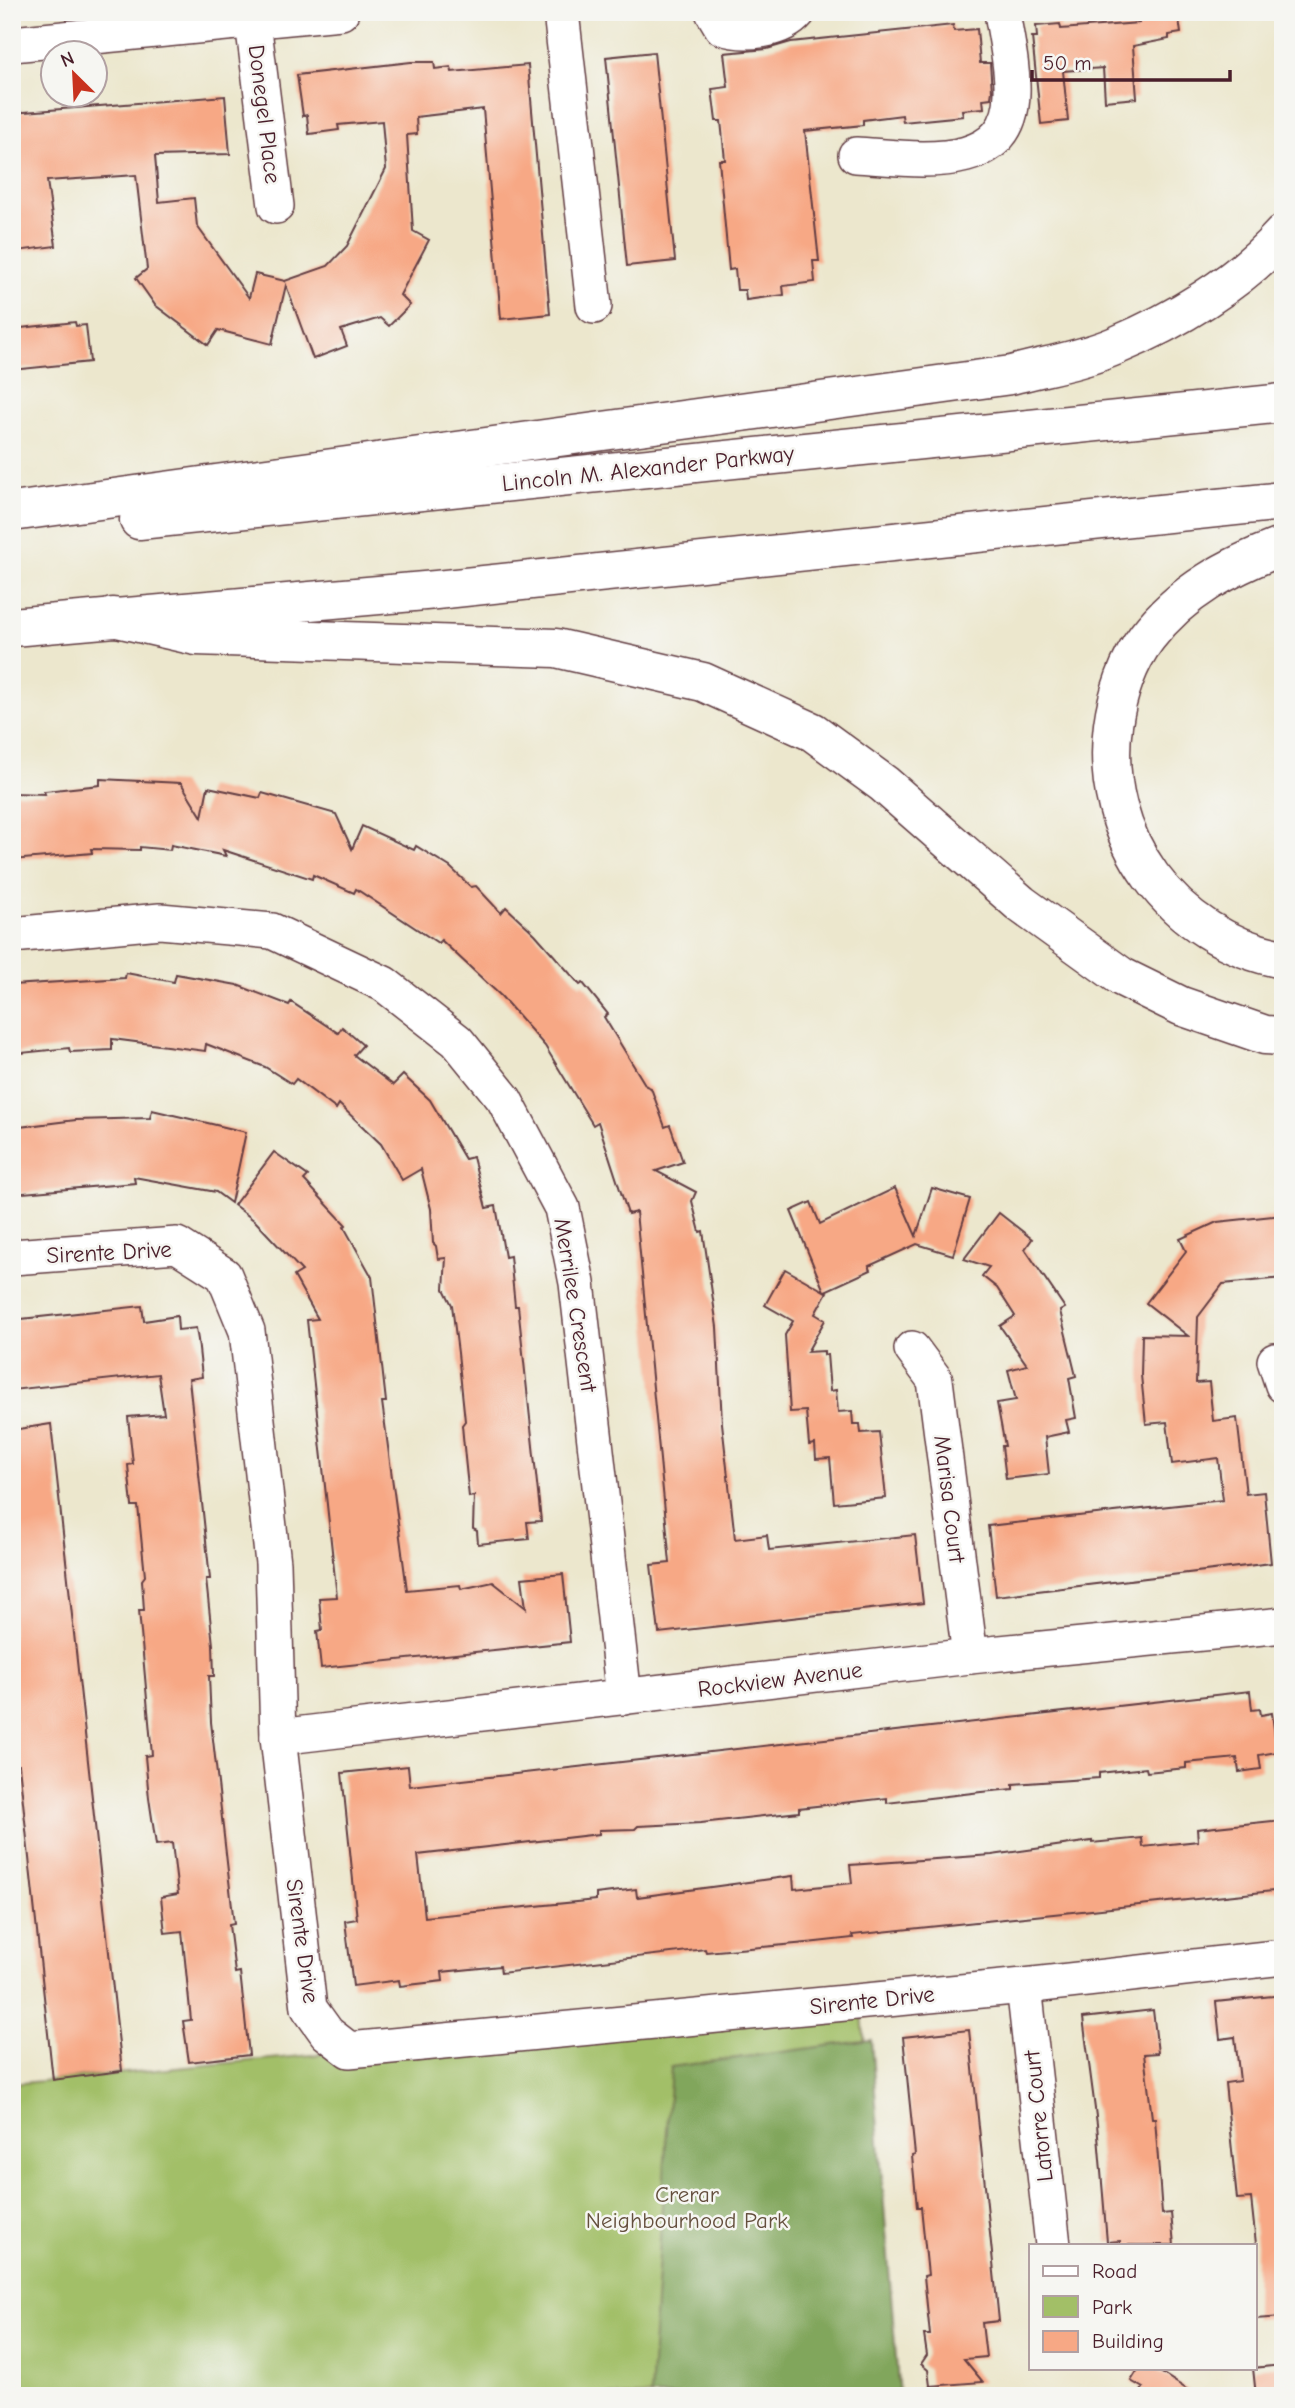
<svg xmlns="http://www.w3.org/2000/svg" width="1295" height="2408" font-family="'Comic Neue',sans-serif">
<style>
.green{fill:#a2bf67;stroke:#766f49;stroke-width:2}
.forest{fill:#81a65c;stroke:#666244;stroke-width:2}
.building{fill:#f7a885}
.lines{fill:none;stroke-linecap:round;stroke-linejoin:round}
.minor-casing{stroke:#623d43;stroke-width:38}
.highway-casing{stroke:#623d43;stroke-width:41}
.minor{stroke:#fff;stroke-width:35}
.highway{stroke:#fff;stroke-width:38}
.labels{text-anchor:middle;stroke-width:5;stroke-linejoin:round;paint-order:stroke}
.street-label{font-size:23px;fill:#4a1f2b;stroke:#f6f6f2}
.park-label{font-size:23px;fill:#644f3d;stroke:#f6f6f2}
</style>
<rect width="100%" height="100%" fill="#f6f6f2"/>
<filter id="ink" filterUnits="userSpaceOnUse"><feTurbulence type="fractalNoise" baseFrequency=".0143" numOctaves="2"/><feDisplacementMap in="SourceGraphic" scale="14" xChannelSelector="R" yChannelSelector="G"/><feConvolveMatrix kernelMatrix="1 2 1 2 8 2 1 2 1" color-interpolation-filters="sRGB"/></filter>
<filter id="wash" filterUnits="userSpaceOnUse"><feTurbulence type="fractalNoise" baseFrequency=".00686" numOctaves="4" result="noise"/><feDisplacementMap in="SourceGraphic" scale="28" xChannelSelector="R" yChannelSelector="G"/><feGaussianBlur stdDeviation="1.57" result="paint"/><feColorMatrix in="noise" values="0 0 0 0 0 0 0 0 0 0 0 0 0 0 0 0 0 1.4 0 .05"/><feComposite in="paint" operator="in"/></filter>
<g filter="url(#wash)">
<rect width="100%" height="100%" fill="#ece7cd"/>
<polygon class="green" points="861,2002 896,2396 25,2396 12,2268 12,2084"/>
<polygon class="forest" points="871,2040 899,2396 650,2396 671,2067"/>
<g id="blocks">
<g class="building">
<polygon points="1138,12 1178,12 1181,33 1169,35 1169,39 1133,46 1137,98 1105,101 1103,68 1063,71 1068,121 1041,124 1032,37 1037,37 1036,26 1060,24 1061,29 1139,23"/>
<polygon points="953,25 954,31 977,29 980,63 990,63 992,91 991,98 983,99 984,108 962,110 963,116 903,122 902,115 863,120 863,125 805,131 819,261 813,261 815,282 783,286 784,295 746,300 745,290 737,290 735,269 729,270 719,160 725,160 721,121 716,121 712,89 728,87 724,53 767,49 791,42"/>
<polygon points="654,52 675,261 627,266 606,57"/>
<polygon points="411,62 434,62 435,69 451,67 452,72 528,65 550,314 501,319 483,109 416,117 417,134 407,135 413,231 429,240 400,295 410,305 389,326 380,318 341,330 347,346 313,359 286,285 272,344 218,330 208,345 155,305 136,278 147,269 136,175 47,181 56,246 17,251 12,231 12,113 225,96 230,154 155,156 159,202 194,198 197,226 249,298 255,274 285,281 328,266 347,246 386,169 382,121 338,125 339,130 309,134 307,115 303,116 297,75"/>
<polygon points="75,322 76,326 86,325 90,362 12,370 12,329"/>
<polygon points="100,779 181,783 202,817 208,787 260,798 262,793 336,814 352,849 362,826 414,850 416,846 450,867 471,887 476,886 501,913 506,907 535,934 580,985 583,983 608,1014 604,1017 646,1086 651,1088 665,1127 670,1125 683,1162 656,1171 696,1192 692,1201 700,1232 703,1231 717,1327 722,1423 735,1539 767,1535 769,1550 915,1535 923,1603 659,1633 651,1565 670,1563 636,1212 628,1214 598,1122 593,1125 545,1046 501,996 441,940 438,943 356,889 354,893 313,875 312,879 223,850 226,856 171,845 170,850 140,847 140,850 91,849 92,853 12,860 12,793 45,794 44,791 100,785"/>
<polygon points="126,973 174,982 176,974 237,985 289,1005 291,1002 338,1033 342,1027 363,1045 354,1055 393,1085 403,1075 430,1100 465,1159 473,1157 486,1208 496,1206 505,1257 510,1256 515,1306 518,1306 541,1521 527,1522 529,1539 478,1544 477,1531 473,1529 474,1496 469,1497 465,1458 462,1425 465,1421 458,1353 452,1305 444,1289 446,1258 438,1259 436,1246 433,1243 431,1209 421,1169 402,1180 381,1144 339,1104 336,1109 296,1079 292,1084 265,1067 206,1044 205,1051 112,1039 112,1050 70,1052 69,1048 12,1054 12,985 125,978"/>
<polygon points="152,1110 246,1132 231,1203 216,1192 134,1177 135,1183 12,1194 12,1128 76,1120 150,1118"/>
<polygon points="274,1152 308,1176 304,1180 346,1225 344,1227 372,1277 386,1402 382,1402 407,1590 460,1585 461,1589 493,1582 526,1608 522,1578 563,1574 570,1642 321,1668 317,1631 322,1630 319,1598 337,1597 307,1320 318,1319 294,1276 302,1271 255,1221 234,1205"/>
<polygon points="895,1188 916,1236 932,1188 970,1199 953,1255 917,1244 869,1266 871,1270 825,1291 827,1292 815,1314 825,1320 807,1352 824,1351 824,1355 827,1354 830,1391 836,1390 838,1412 852,1411 853,1424 860,1424 861,1433 879,1432 886,1498 834,1503 830,1458 816,1459 815,1444 809,1445 806,1411 790,1412 785,1335 793,1321 765,1305 785,1269 824,1291 791,1211 811,1202 820,1224"/>
<polygon points="999,1213 1032,1239 1025,1249 1065,1308 1060,1311 1076,1376 1069,1378 1076,1418 1066,1420 1069,1432 1045,1437 1049,1474 1006,1479 1002,1446 1005,1446 997,1403 1016,1400 1008,1370 1027,1365 1000,1326 1015,1316 997,1288 982,1276 989,1267 964,1259"/>
<polygon points="1283,1215 1283,1278 1223,1284 1198,1317 1196,1383 1209,1382 1213,1421 1237,1418 1246,1494 1264,1492 1271,1563 996,1596 988,1526 1223,1500 1218,1458 1172,1464 1167,1422 1146,1424 1141,1375 1142,1335 1188,1336 1146,1303 1186,1251 1180,1239 1217,1222"/>
<polygon points="142,1306 144,1321 177,1316 178,1330 196,1328 198,1340 202,1377 189,1379 210,1579 206,1579 213,1645 214,1676 209,1676 211,1722 234,1924 229,1925 235,1973 240,1972 249,2055 189,2062 183,2021 191,2020 182,1931 165,1933 161,1897 178,1894 172,1843 156,1845 149,1798 145,1756 152,1755 139,1610 144,1610 142,1580 145,1576 138,1506 132,1506 128,1465 133,1464 128,1417 164,1414 158,1374 12,1390 12,1320"/>
<polygon points="51,1424 122,2071 53,2080 19,1765 16,1765 12,1731 12,1430"/>
<polygon points="1250,1691 1252,1710 1260,1709 1261,1715 1272,1713 1277,1752 1259,1755 1261,1769 1239,1772 1237,1758 1186,1763 1186,1768 1147,1772 1146,1768 1099,1773 1099,1778 1013,1784 1013,1789 981,1792 887,1803 887,1798 799,1808 799,1812 701,1823 638,1826 635,1829 599,1830 599,1834 418,1855 425,1917 596,1900 596,1894 636,1889 637,1897 793,1876 794,1889 852,1883 850,1865 992,1855 1092,1841 1092,1843 1142,1838 1143,1847 1198,1841 1197,1829 1283,1820 1283,1890 852,1935 853,1938 807,1943 706,1952 705,1949 501,1973 500,1966 442,1972 443,1981 400,1986 399,1980 353,1986 345,1921 357,1919 342,1773 408,1766 410,1786"/>
<polygon points="1283,1995 1283,2317 1255,2319 1256,2244 1251,2198 1237,2199 1225,2083 1240,2081 1235,2037 1220,2039 1216,2002"/>
<polygon points="1153,2010 1158,2053 1144,2054 1152,2118 1155,2118 1162,2214 1171,2213 1174,2245 1120,2245 1120,2241 1107,2242 1097,2124 1083,2018"/>
<polygon points="969,2030 999,2321 982,2323 986,2357 964,2359 983,2382 930,2386 928,2370 921,2364 927,2355 924,2335 930,2335 924,2276 928,2275 921,2207 917,2207 912,2156 915,2155 903,2037"/>
<polygon points="1283,2365 1283,2396 1256,2396 1253,2368"/>
<polygon points="1139,2368 1154,2368 1197,2396 1138,2396 1143,2388 1131,2381"/>
</g>
</g>
</g>
<g filter="url(#ink)">
<use href="#blocks" fill-opacity="0" stroke="#623d43" stroke-width="2"/>
<g class="lines">
<g class="minor-casing">
<g id="minor">
<polyline points="561,12 594,306"/>
<path d="M 713,12 L 722,27 C 744,35 782,31 798,12"/>
<polyline points="253,22 276,206"/>
<polyline points="12,44 341,12"/>
<path d="M 856,155 C 912,158 1011,177 1012,93 C 1013,67 1006,38 1002,12"/>
<polyline points="12,935 160,921 272,931 384,984 457,1041 504,1099 562,1208 577,1283 624,1697"/>
<polyline points="12,1257 177,1245 224,1275 247,1331 273,1563 278,1737 309,2008 327,2033 349,2050 1024,1986 1283,1957"/>
<polyline points="912,1349 935,1380 970,1656"/>
<polyline points="1275,1361 1283,1385"/>
<polyline points="278,1737 970,1656 1283,1625"/>
<polyline points="1024,1986 1053,2245"/>
</g>
</g>
<g class="highway-casing">
<g id="highway">
<path d="M 12,512 L 1011,375 C 1045,366 1082,360 1115,346 C 1175,321 1239,283 1283,234"/>
<polyline points="139,520 1283,403"/>
<path d="M 1283,546 C 1230,566 1182,591 1147,637 C 1128,662 1117,695 1113,725 C 1098,837 1173,939 1283,959"/>
<polyline points="113,617 196,636 556,648 703,682 813,732 884,784 1021,904 1122,977 1181,1006 1265,1035 1283,1036"/>
<polyline points="12,627 436,590 1283,501"/>
</g>
</g>
<use href="#minor" class="minor"/>
<use href="#highway" class="highway"/>
</g>
</g>
<g class="labels">
<g class="street-label">
<text transform="translate(265 114) rotate(83)" y="8">Donegel Place</text>
<text transform="translate(648 468) rotate(-6)" y="8">Lincoln M. Alexander Parkway</text>
<text transform="translate(109 1252) rotate(-3)" y="8">Sirente Drive</text>
<text transform="translate(576 1305) rotate(81)" y="8">Merrilee Crescent</text>
<text transform="translate(950 1499) rotate(83)" y="8">Marisa Court</text>
<text transform="translate(780 1679) rotate(-7)" y="8">Rockview Avenue</text>
<text transform="translate(303 1941) rotate(82)" y="8">Sirente Drive</text>
<text transform="translate(872 2000) rotate(-6)" y="8">Sirente Drive</text>
<text transform="translate(1038 2116) rotate(-96)" y="8">Latorre Court</text>
</g>
<g class="park-label">
<text x="687" y="2202">Crerar<tspan x="687" dy="26">Neighbourhood Park</tspan></text>
</g>
</g>
<rect width="1295" height="2408" fill="none" stroke="#f6f6f2" stroke-width="42"/>
<rect x="1029" y="2244" width="228" height="126" fill="#f6f6f2" stroke="#b1a0a2" stroke-width="2"/>
<rect x="1043" y="2266" width="35" height="10" fill="#ffffff" stroke="#b1a0a2" stroke-width="2"/>
<text x="1092" y="2278" font-size="21" fill="#4a1f2b">Road</text>
<rect x="1043" y="2296" width="35" height="21" fill="#a2bf67" stroke="#b1a0a2" stroke-width="2"/>
<text x="1092" y="2314" font-size="21" fill="#4a1f2b">Park</text>
<rect x="1043" y="2331" width="35" height="21" fill="#f7a885" stroke="#b1a0a2" stroke-width="2"/>
<text x="1092" y="2348" font-size="21" fill="#4a1f2b">Building</text>
<g transform="translate(74 74) rotate(336)"><circle r="33" fill="#f6f6f2" stroke="#b1a0a2" stroke-width="2"/>
<path d="M0-5L12 26L0 18L-12 26Z" fill="#c8321e"/>
<text y="-10" font-size="19" font-weight="bold" text-anchor="middle" fill="#4a1f2b">N</text>
</g>
<path d="M1032 70v10h198v-10" fill="none" stroke="#4a1f2b" stroke-width="3.5"/>
<text x="1043" y="70" font-size="21" fill="#4a1f2b" stroke="#f6f6f2" stroke-width="5" paint-order="stroke">50 m</text>
</svg>
